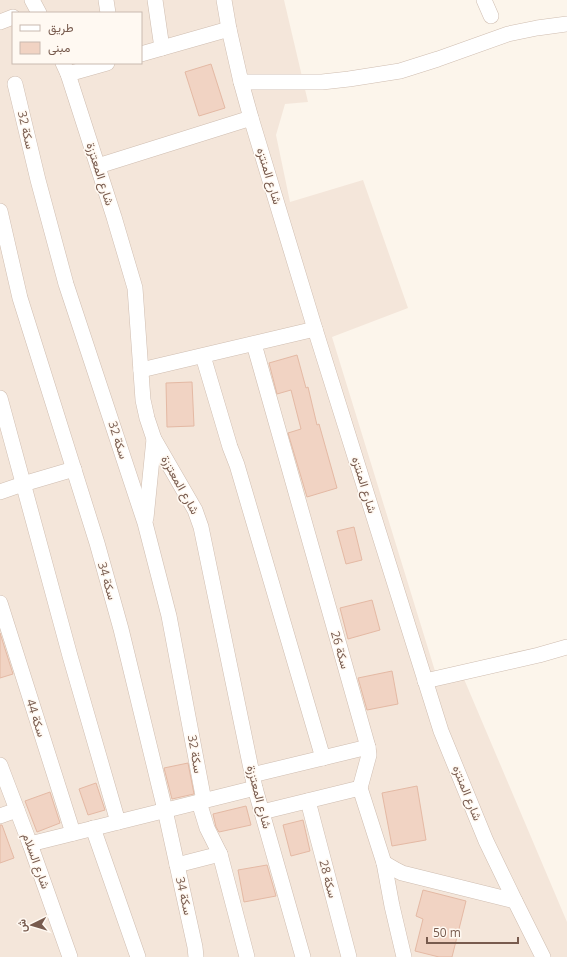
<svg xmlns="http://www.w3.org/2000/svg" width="567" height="957" viewBox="0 0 567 957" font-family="'Open Sans',Vazirmatn,sans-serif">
  <rect width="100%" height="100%" fill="#fcf5eb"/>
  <!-- residential -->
  <path fill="#f4e6da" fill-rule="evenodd" d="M0 0H284L308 102 285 104 276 135 290 202 363 180 408 308 332 337 435 671 464 679 567 922V957H0ZM13 13H141V63H13Z"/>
  <!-- building -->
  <g fill="#f1d3c3" stroke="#e4b9a4">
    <path d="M211 64 225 108 199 116 185 72Z"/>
    <path d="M297 355 306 388 308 387 317 425 319 424 337 488 307 497 288 433 301 429 291 390 277 394 269 363Z"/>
    <path d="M192 382 194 426 167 427 166 383Z"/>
    <path d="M354 527 362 560 346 564 337 531Z"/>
    <path d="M372 600 380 630 348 639 340 608Z"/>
    <path d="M0 633 13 674 0 678Z"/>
    <path d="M392 671 398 704 367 710 358 678Z"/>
    <path d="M188 763 194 794 172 799 164 768Z"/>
    <path d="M96 783 105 810 88 815 79 789Z"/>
    <path d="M417 786 426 840 392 846 382 793Z"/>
    <path d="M50 792 60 823 37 832 25 801Z"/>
    <path d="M246 806 251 825 219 832 216 827 213 814Z"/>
    <path d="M303 820 310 851 291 856 283 825Z"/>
    <path d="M0 825H2L14 858 0 863Z"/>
    <path d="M267 865 276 896 244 902 238 870Z"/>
    <path d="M423 890 466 901 452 957H439L415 951 423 919 416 916Z"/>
  </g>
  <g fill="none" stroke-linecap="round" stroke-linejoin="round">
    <!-- minor casing -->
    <g stroke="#cfbdb0" stroke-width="16">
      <g id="minor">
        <path d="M32 0 39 13"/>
        <path d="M106 0 108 13"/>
        <path d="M155 0 162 48"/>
        <path d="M224 0 229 29 241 82 251 118 315 329 441 731 486 841 515 901 543 957"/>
        <path d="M484 0 491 16"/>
        <path d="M0 22 13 17"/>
        <path d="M141 54 229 29"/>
        <path d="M63 63 68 74 114 217 135 288 143 400 147 418 154 439 195 510 201 527 255 788 303 957"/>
        <path d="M68 74 107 63"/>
        <path d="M241 82H322L349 79 400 71 438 59 508 34 537 28 567 24"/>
        <path d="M15 84 38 180 66 284 145 523 169 616 204 801"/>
        <path d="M98 166 251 118"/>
        <path d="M0 211 20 298 97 543 121 629 165 810 195 947 196 957"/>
        <path d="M254 344 368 747 369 755 360 788 384 863 392 906 404 957"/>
        <path d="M203 356 230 447 237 465 323 758"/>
        <path d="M141 370 315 329"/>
        <path d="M0 398 70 656 118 822"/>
        <path d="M0 492 23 484 74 469"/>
        <path d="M146 518 154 439"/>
        <path d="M0 603 73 833"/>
        <path d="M425 681 539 655 567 647"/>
        <path d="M0 765 30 844 70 957"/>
        <path d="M252 775 368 747"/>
        <path d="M308 801 349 957"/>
        <path d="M262 812 360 788"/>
        <path d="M0 816 17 810"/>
        <path d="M93 828 138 957"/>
        <path d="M30 844 255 788"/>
        <path d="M220 854 247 957"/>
        <path d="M384 863 396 870 402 873 515 901"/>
        <path d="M177 865 220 854 207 828 199 802"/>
      </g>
    </g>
    <!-- minor -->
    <use href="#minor" stroke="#fff" stroke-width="15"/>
  </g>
  <g text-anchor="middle" stroke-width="3" stroke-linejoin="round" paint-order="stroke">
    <!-- street labels -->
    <g font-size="12" fill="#785b4e" stroke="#fff9f2">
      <text transform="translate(26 130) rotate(77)" y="4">سكة 32</text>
      <text transform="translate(100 174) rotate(72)" y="4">شارع المعتززة</text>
      <text transform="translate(269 176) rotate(73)" y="4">شارع المنتزه</text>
      <text transform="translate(118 440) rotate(72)" y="4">سكة 32</text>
      <text transform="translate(180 485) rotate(61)" y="4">شارع المعتززة</text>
      <text transform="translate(364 485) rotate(73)" y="4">شارع المنتزه</text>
      <text transform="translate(107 581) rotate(74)" y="4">سكة 34</text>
      <text transform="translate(340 650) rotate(74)" y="4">سكة 26</text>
      <text transform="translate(36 718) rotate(72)" y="4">سكة 44</text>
      <text transform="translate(195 754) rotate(80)" y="4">سكة 32</text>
      <text transform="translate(467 793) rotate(68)" y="4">شارع المنتزه</text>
      <text transform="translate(259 797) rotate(75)" y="4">شارع المعتززة</text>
      <text transform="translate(36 861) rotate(70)" y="4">شارع السلام</text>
      <text transform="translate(328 879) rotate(75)" y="4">سكة 28</text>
      <text transform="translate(184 896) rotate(77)" y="4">سكة 34</text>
    </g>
  </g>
  <!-- legend -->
  <rect x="12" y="12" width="130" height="52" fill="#fff9f2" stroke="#c9bab0"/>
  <rect x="20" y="25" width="20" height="6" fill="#ffffff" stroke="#c9bab0"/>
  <text x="48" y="32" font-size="12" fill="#785b4e">طريق</text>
  <rect x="20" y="42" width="20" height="12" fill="#f1d3c3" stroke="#c9bab0"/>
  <text x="48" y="52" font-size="12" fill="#785b4e">مبنى</text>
  <!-- north arrow -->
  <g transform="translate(32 925) rotate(265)" stroke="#fff9f2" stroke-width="3" paint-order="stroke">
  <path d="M0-3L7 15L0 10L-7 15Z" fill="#785b4e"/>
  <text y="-6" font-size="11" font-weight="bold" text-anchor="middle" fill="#785b4e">ش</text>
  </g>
  <!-- scale -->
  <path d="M427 937v6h91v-6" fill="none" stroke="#785b4e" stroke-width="2"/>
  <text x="433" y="937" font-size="12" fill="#785b4e" stroke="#fff9f2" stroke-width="3" paint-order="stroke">50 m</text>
</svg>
